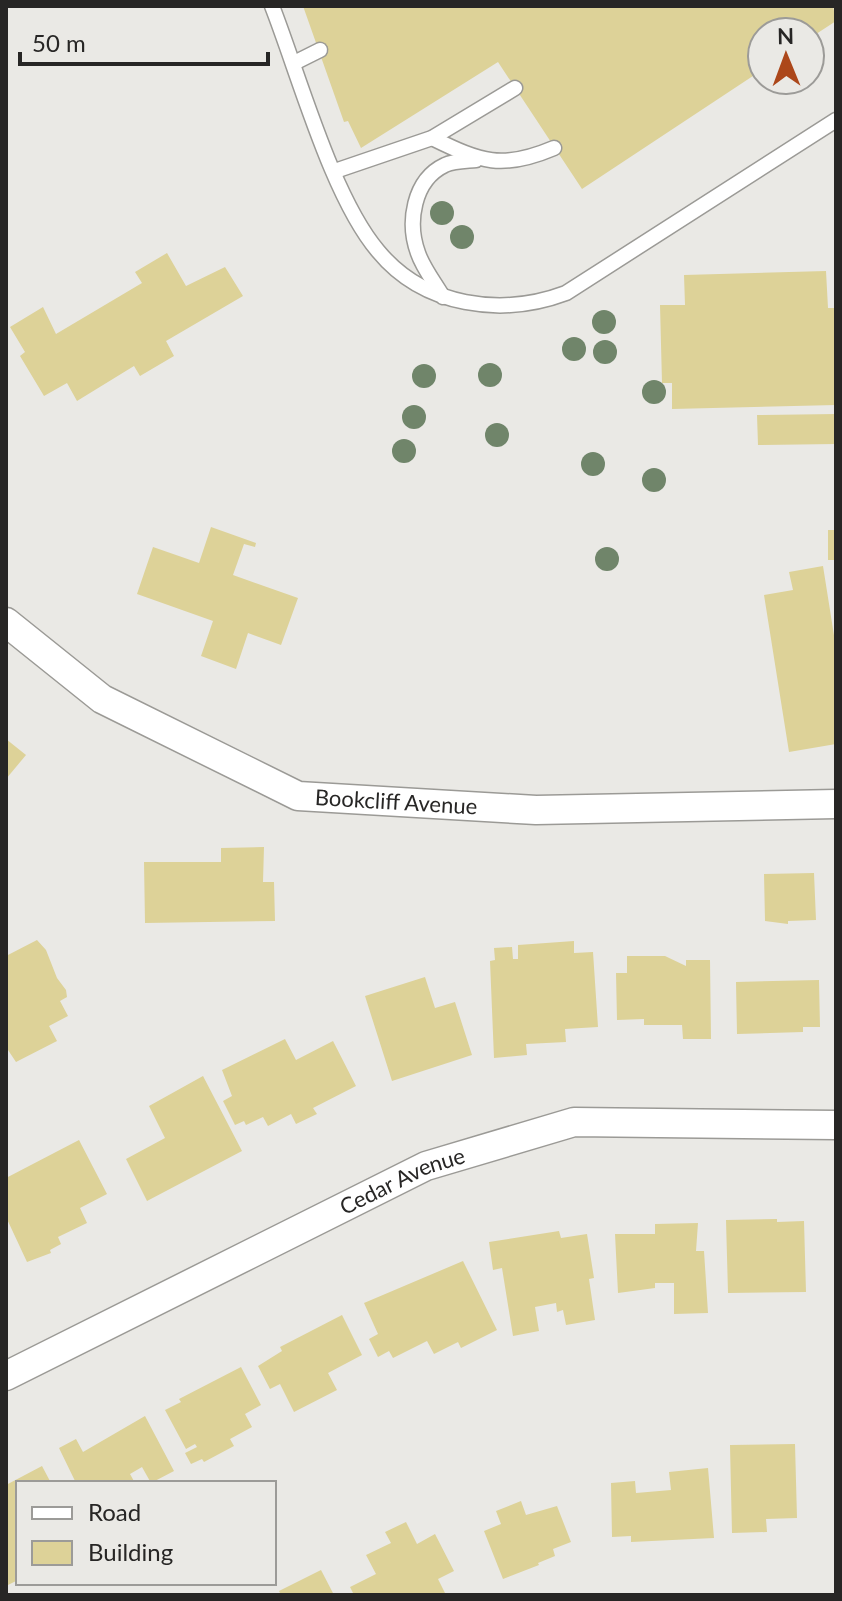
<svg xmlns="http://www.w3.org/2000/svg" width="842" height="1601" viewBox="0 0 842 1601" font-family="Lato,sans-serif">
  <rect width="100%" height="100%" fill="#eae9e5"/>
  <!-- building -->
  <g fill="#ddd298">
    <path d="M303 6H833L836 21 810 38V32H762V70L582 189 498 62 361 148 348 121 344 122Z"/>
    <path d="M167 253 186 286 225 267 243 296 166 341 174 356 140 376 134 366 77 401 67 383 44 396 20 356 25 352 10 327 43 307 56 334 142 283 135 272Z"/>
    <path d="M826 271 828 308H836V405L672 409V383H662L660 305H685L684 275Z"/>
    <path d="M836 414V444L758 445 757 415Z"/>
    <path d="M211 527 256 543 255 547 244 544 233 575 298 598 281 645 248 633 236 669 201 656 213 621 137 594 153 547 199 563Z"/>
    <rect x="828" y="530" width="8" height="30"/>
    <path d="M823 566 836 648V744L789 752 764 595 793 590 789 572Z"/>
    <path d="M6 739 26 755 6 779Z"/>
    <path d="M264 847 263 882H274L275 921 145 923 144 862H221V848Z"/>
    <path d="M814 873 816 920 788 921V924L765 921 764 874Z"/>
    <path d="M37 940 46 950 57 978 66 990 67 997 60 1001 68 1016 49 1026 57 1041 16 1062 6 1047V956Z"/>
    <path d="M574 941V953L593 952 598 1027 565 1029 566 1042 526 1044 527 1055 494 1058 490 961 495 960 494 948 512 947 513 959H518V945Z"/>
    <path d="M627 956H665L686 966V960H710L711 1039H683L682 1025H644V1019L617 1020 616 973H627Z"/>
    <path d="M425 977 435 1008 455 1002 472 1055 392 1081 365 996Z"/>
    <path d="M819 980 820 1027H803V1032L737 1034 736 982Z"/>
    <path d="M285 1039 296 1060 333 1041 356 1086 313 1108 317 1114 296 1124 291 1114 268 1126 263 1117 246 1125 244 1121 235 1125 223 1101 232 1096 222 1070Z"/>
    <path d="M203 1076 242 1151 147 1201 126 1159 165 1138 149 1106Z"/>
    <path d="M79 1140 107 1194 80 1208 87 1223 58 1237 61 1244 50 1250 51 1253 27 1262 6 1217V1178Z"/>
    <path d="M777 1219V1222L804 1221 806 1292 728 1293 726 1220Z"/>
    <path d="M698 1223 696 1251H704L708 1313 674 1314V1283H655V1288L618 1293 615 1234H655V1224Z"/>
    <path d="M559 1231 561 1238 587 1234 594 1278 589 1279 595 1320 566 1325 563 1310 557 1312 556 1303 535 1307 539 1331 513 1336 502 1268 493 1270 489 1242Z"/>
    <path d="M463 1261 497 1330 461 1348 458 1342 434 1354 427 1341 393 1358 389 1351 378 1357 369 1339 378 1334 364 1303Z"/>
    <path d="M342 1315 362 1355 328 1373 337 1390 294 1412 280 1384 270 1389 258 1366 282 1351 280 1347Z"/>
    <path d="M241 1367 261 1405 245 1414 252 1427 230 1439 234 1446 204 1462 202 1459 191 1464 185 1453 197 1447 195 1444 186 1449 165 1410 181 1402 179 1399Z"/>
    <path d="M145 1416 174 1471 151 1483 142 1467 130 1474 135 1483H76L59 1448 76 1439 83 1452Z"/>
    <path d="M795 1444 797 1518 766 1519 767 1532 732 1533 730 1445Z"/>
    <path d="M42 1466 51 1483H18V1580L6 1586V1485Z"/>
    <path d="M708 1468 714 1538 631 1542V1536L612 1537 611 1483 635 1481 636 1493 671 1490 669 1472Z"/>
    <path d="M521 1501 526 1515 557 1506 571 1542 553 1549 555 1556 538 1563 539 1565 503 1579 484 1531 501 1524 496 1511Z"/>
    <path d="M406 1522 417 1544 435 1534 454 1571 438 1579 446 1595H354L350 1587 376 1574 366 1555 391 1543 385 1532Z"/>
    <path d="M321 1570 334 1595H281L279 1591Z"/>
  </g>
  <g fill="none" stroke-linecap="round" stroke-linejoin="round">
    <!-- lane casing -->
    <g stroke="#9b9a96" stroke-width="17">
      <g id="lane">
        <path d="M272 6C299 75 332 197 378 251 424 307 502 317 566 293L836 120"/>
        <path d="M294 63 320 50"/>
        <path d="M432 138C481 162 502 170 554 148"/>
        <path d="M335 171 432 138 515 88"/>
        <path d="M443 297C435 283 423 268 418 253 407 223 413 180 445 165 453 161 466 161 476 160"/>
      </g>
    </g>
    <!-- street casing -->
    <g stroke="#9b9a96" stroke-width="31">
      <g id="street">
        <path id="s1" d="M6 622 102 699 298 796 536 810 836 804"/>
        <path id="s2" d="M6 1376 426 1166 574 1122 836 1125"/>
      </g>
    </g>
    <!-- lane -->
    <use href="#lane" stroke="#fff" stroke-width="14"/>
    <!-- street -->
    <use href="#street" stroke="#fff" stroke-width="28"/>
  </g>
  <!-- trees -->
  <g fill="#70856a">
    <circle cx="442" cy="213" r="12"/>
    <circle cx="462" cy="237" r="12"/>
    <circle cx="604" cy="322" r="12"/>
    <circle cx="574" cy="349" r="12"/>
    <circle cx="605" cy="352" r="12"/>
    <circle cx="490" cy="375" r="12"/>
    <circle cx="424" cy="376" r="12"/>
    <circle cx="654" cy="392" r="12"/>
    <circle cx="414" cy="417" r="12"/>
    <circle cx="497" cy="435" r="12"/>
    <circle cx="404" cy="451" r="12"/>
    <circle cx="593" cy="464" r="12"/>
    <circle cx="654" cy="480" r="12"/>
    <circle cx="607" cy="559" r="12"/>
  </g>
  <g text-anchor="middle" stroke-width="6" stroke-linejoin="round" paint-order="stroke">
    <!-- street labels -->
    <g font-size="22" fill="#272625" stroke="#eae9e5">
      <text dy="8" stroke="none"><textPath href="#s1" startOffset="440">Bookcliff Avenue</textPath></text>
      <text dy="8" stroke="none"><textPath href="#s2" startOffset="442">Cedar Avenue</textPath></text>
    </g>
  </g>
  <!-- border -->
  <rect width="842" height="1601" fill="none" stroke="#272625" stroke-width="16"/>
  <!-- legend -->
  <rect x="16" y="1481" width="260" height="104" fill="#eae9e5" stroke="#9c9b98" stroke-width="2"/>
  <rect x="32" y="1507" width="40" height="12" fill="#ffffff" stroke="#9c9b98" stroke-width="2"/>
  <text x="88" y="1521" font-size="24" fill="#272625">Road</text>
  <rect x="32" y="1541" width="40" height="24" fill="#ddd298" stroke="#9c9b98" stroke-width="2"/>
  <text x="88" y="1561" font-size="24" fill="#272625">Building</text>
  <!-- north arrow -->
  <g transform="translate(786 56) rotate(359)"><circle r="38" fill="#eae9e5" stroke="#9c9b98" stroke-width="2"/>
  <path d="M0-6L14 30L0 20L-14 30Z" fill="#ac471a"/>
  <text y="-12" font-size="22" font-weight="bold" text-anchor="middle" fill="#272625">N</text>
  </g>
  <!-- scale -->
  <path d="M20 52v12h248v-12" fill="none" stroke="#272625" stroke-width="4"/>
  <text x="32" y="52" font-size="24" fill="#272625" stroke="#eae9e5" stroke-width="6" paint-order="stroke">50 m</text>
</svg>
